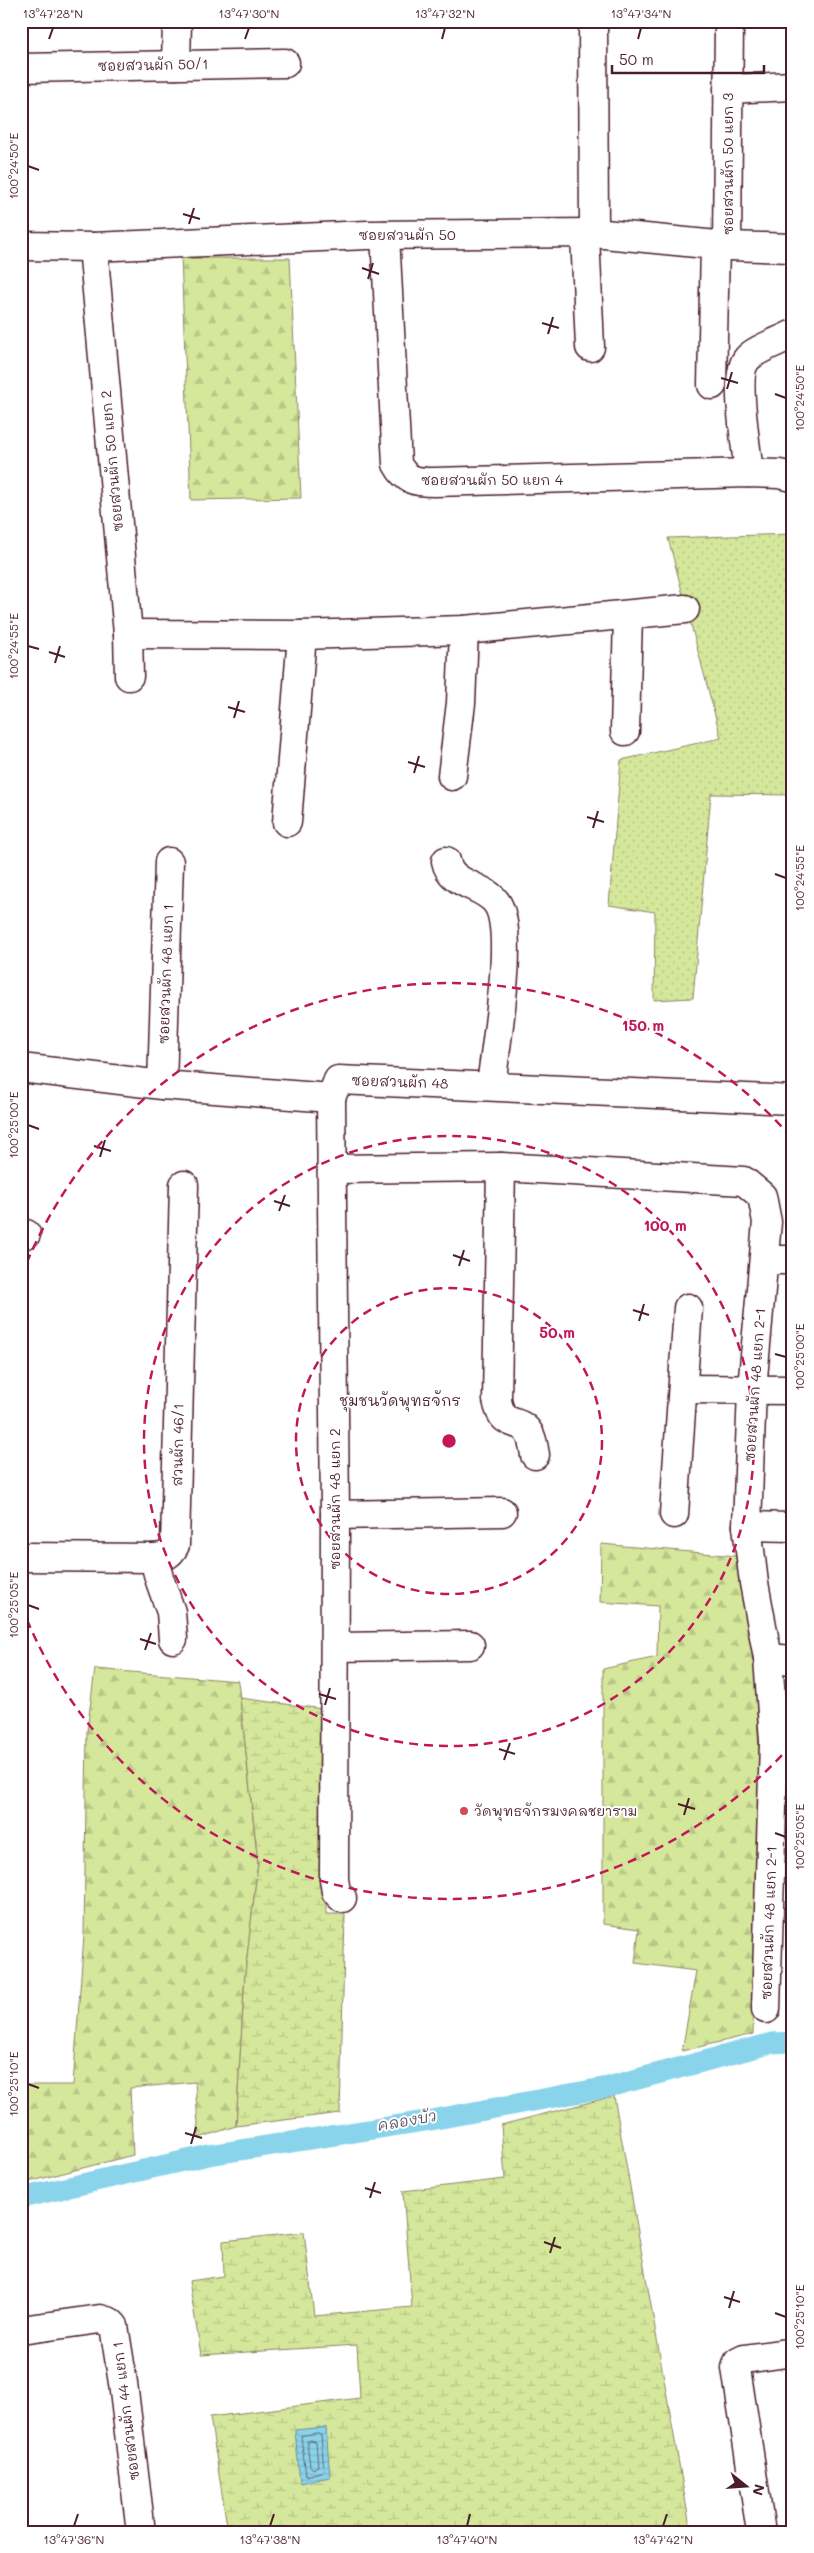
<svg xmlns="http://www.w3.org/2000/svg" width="814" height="2553" viewBox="0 0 814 2553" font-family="Mali,'Playpen Sans Thai',sans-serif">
  <defs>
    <pattern id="grass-dots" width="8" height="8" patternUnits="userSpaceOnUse" patternTransform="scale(1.25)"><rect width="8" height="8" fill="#d4e79b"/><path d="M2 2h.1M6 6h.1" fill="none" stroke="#b8c686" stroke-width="1.8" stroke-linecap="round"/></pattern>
    <pattern id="forest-firs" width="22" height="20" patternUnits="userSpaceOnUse" patternTransform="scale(1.25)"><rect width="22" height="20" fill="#d4e79b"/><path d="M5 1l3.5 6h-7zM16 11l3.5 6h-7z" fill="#b8c686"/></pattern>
    <pattern id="wetland-marsh" width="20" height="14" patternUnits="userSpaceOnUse" patternTransform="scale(1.25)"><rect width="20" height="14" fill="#d4e79b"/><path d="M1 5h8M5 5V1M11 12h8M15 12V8" fill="none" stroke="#b8c686"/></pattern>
    <pattern id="water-rules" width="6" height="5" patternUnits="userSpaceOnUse" patternTransform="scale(1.25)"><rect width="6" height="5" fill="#8ad4eb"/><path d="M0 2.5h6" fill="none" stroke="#79b6ca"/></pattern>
  </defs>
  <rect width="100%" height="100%" fill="#fff"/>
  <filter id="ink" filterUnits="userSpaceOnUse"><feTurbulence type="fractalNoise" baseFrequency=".02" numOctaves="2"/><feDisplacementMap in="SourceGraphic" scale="10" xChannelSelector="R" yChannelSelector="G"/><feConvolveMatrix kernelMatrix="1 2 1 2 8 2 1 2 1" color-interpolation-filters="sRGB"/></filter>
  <g filter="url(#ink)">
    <!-- grass -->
    <path fill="url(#grass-dots)" stroke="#8f8363" d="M793 534V795L711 794 693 998 654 1000 655 912 609 905 621 760 721 738 668 538Z"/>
    <!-- forest -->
    <g fill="url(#forest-firs)" stroke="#8f8363">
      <path d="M181 258H290L301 498 191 500Z"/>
      <path d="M601 1544 736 1556 755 1673 759 1751 753 2034 682 2051 696 1971 635 1963 639 1929 603 1924V1669L657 1657 658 1606 600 1602Z"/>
      <path d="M95 1669 238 1681 258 1863 245 1974 236 2126 199 2138 195 2082 130 2088 133 2155 21 2184V2085H73L84 1935 87 1731Z"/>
    </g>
    <!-- wetland -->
    <g fill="url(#wetland-marsh)" stroke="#8f8363">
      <path d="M240 1698 323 1709 326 1914H345L340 2113 236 2126 245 1974 258 1863Z"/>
      <path d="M614 2096 691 2532H228L210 2417 360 2398 357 2345 201 2355 189 2281 224 2276 223 2241 304 2232 314 2316 412 2307 403 2191 505 2179 501 2125Z"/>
    </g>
    <!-- water -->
    <path fill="url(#water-rules)" stroke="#708c9e" d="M326 2427 330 2477 300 2483 295 2430Z"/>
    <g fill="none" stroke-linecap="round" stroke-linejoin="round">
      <!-- shore -->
      <g stroke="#646778" stroke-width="1">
        <path d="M319 2433 321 2435 324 2471 306 2476 301 2436Z"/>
        <path d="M310 2440 316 2442 318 2466 313 2469 310 2466 307 2442Z"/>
      </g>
      <!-- canal -->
      <path stroke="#8ad4eb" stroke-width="21" d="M21 2198 209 2155 431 2120 608 2087 772 2043 793 2042"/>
      <!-- minor casing -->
      <g stroke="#4a1f2b" stroke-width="31">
        <g id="minor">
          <path d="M593 21 594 233"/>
          <path d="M176 65 177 21"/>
          <path d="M21 68 285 63"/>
          <path d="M728 89 793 86"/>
          <path d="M585 234 590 347"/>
          <path d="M385 235 397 464C406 481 416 482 434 482L749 473 779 474 793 477"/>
          <path d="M21 246 93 247 367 235 594 233 727 246 793 248"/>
          <path d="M727 246 729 21"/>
          <path d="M93 247 128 634 129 676"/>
          <path d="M712 385 715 245"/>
          <path d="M749 473C747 451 733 374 747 359 754 350 780 341 791 335"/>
          <path d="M128 634 302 635 464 630 685 609"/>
          <path d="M625 731 628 615"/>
          <path d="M452 776 461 703 464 630"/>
          <path d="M287 822 302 635"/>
          <path d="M446 861C451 886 482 884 496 902 517 929 495 1048 491 1086"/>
          <path d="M21 1068 162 1085 331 1098 338 1080 793 1100"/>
          <path d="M162 1085 169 862"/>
          <path d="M331 1098 335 1515 334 1879 336 1892 342 1898"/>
          <path d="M501 1167 497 1400C503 1432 520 1415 530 1435 533 1441 534 1449 535 1455"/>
          <path d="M332 1169 501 1167 744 1181 762 1196 767 1222 752 1389 747 1526 754 1583 768 1658 774 1741 766 2009"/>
          <path d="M21 1234H26"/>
          <path d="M764 1260H793"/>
          <path d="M683 1389 793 1390"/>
          <path d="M674 1514 688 1308"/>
          <path d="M335 1515 502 1512"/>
          <path d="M747 1526 793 1527"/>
          <path d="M21 1557 154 1558C165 1557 170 1555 175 1545L184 1185"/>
          <path d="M154 1558 159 1578 171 1612 173 1639"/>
          <path d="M336 1647 470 1645"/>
          <path d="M768 1658 793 1660"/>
          <path d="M21 2330 100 2319 110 2322 114 2326 123 2383 141 2532"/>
          <path d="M761 2532 736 2368 738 2362 744 2359 793 2352"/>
        </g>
      </g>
      <!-- minor -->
      <use href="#minor" stroke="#fff" stroke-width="28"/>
    </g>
  </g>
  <!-- ticks -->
  <path fill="none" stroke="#4a1f2b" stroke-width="2" d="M49 39 53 28M245 39 249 28M442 39 445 28M638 39 641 28M28 166 39 170M183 214 200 219M189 224 194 208M362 268 379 274M368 279 373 263M542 323 559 328M548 334 553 317M721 378 738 383M727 389 732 372M775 394 786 398M28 646 39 649M49 652 65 657M55 663 60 646M228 707 245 712M234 718 239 701M408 762 425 767M414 773 419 756M587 817 604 822M593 828 598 811M775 874 786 878M28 1125 39 1129M94 1146 111 1151M100 1157 105 1140M274 1201 290 1206M279 1211 285 1195M453 1255 470 1261M459 1266 464 1250M633 1310 649 1315M639 1321 644 1304M775 1354 786 1357M28 1605 39 1609M140 1639 156 1644M145 1650 151 1633M319 1694 336 1699M325 1705 330 1688M499 1749 515 1754M504 1760 510 1743M678 1804 695 1809M684 1815 689 1798M775 1833 786 1837M28 2084 39 2088M185 2133 202 2138M191 2144 196 2127M365 2188 381 2193M370 2198 375 2182M544 2242 561 2248M550 2253 555 2237M724 2297 740 2302M729 2308 734 2291M775 2313 786 2317M74 2526 78 2514M270 2526 274 2514M467 2526 470 2514M663 2526 667 2514"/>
  <!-- distance rings -->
  <g fill="none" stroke="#c2185b" stroke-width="2.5" stroke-dasharray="9 6">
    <circle cx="449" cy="1441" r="153"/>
    <circle cx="449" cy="1441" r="305"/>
    <path d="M792 1744A458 458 0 0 1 21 1605M21 1277A458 458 0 0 1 792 1138"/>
  </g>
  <!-- markers -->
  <circle fill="#d1495b" stroke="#fff" stroke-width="2" cx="464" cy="1811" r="5"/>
  <g text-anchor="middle" stroke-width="4" stroke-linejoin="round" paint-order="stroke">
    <!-- street labels -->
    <g font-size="14" fill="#4a1f2b" stroke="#fff">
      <text transform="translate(153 65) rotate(-1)" y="5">ซอยสวนผัก 50/1</text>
      <text transform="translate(728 164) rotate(-90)" y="5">ซอยสวนผัก 50 แยก 3</text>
      <text x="407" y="240">ซอยสวนผัก 50</text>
      <text transform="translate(112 461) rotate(-95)" y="5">ซอยสวนผัก 50 แยก 2</text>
      <text x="492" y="485">ซอยสวนผัก 50 แยก 4</text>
      <text transform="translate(166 974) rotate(-88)" y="5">ซอยสวนผัก 48 แยก 1</text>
      <text transform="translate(400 1082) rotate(2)" y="5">ซอยสวนผัก 48</text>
      <text transform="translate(755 1385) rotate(-86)" y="5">ซอยสวนผัก 48 แยก 2-1</text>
      <text transform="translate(178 1445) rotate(-89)" y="5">สวนผัก 46/1</text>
      <text transform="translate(335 1499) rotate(-90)" y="5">ซอยสวนผัก 48 แยก 2</text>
      <text transform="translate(769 1923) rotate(-88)" y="5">ซอยสวนผัก 48 แยก 2-1</text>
      <text transform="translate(126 2411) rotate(-97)" y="5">ซอยสวนผัก 44 แยก 1</text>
    </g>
    <!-- poi labels -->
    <g font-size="14" fill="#4a1f2b" stroke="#fff" text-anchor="start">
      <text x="474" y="1816">วัดพุทธจักรมงคลชยาราม</text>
    </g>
    <!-- neighbourhood labels -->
    <g font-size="15" fill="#4a1f2b" stroke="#fff">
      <text x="400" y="1406">ชุมชนวัดพุทธจักร</text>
    </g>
    <!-- water labels -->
    <g font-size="15" font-style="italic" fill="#5d5565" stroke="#fff">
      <text transform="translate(407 2121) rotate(-10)" y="5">คลองบัว</text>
    </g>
  </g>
  <circle cx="449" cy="1441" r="8" fill="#c2185b" stroke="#fff" stroke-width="2.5"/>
  <g font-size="15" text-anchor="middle" font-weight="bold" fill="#c2185b" stroke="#fff" stroke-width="4" stroke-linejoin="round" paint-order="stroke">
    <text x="643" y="1031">150 m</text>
    <text x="665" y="1231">100 m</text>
    <text x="557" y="1338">50 m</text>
  </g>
  <!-- margin -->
  <rect width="814" height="2553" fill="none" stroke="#fff" stroke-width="55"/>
  <!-- north arrow -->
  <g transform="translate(746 2486) rotate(107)" stroke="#ffffff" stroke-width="4" paint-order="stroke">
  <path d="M0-4L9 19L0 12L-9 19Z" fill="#4a1f2b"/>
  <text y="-8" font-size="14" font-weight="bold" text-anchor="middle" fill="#4a1f2b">N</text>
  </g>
  <!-- scale -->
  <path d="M612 65v8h152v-8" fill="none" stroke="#4a1f2b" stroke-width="2.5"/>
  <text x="619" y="65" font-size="15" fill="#4a1f2b" stroke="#ffffff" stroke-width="4" paint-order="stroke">50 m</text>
  <rect x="28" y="28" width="758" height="2498" fill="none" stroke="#4a1f2b" stroke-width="2"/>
  <g font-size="12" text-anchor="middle" fill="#4a1f2b">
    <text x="53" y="18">13°47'28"N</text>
    <text x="249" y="18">13°47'30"N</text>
    <text x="445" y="18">13°47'32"N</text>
    <text x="641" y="18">13°47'34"N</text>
    <text transform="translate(14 166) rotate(-90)" y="4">100°24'50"E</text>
    <text transform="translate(800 398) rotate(-90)" y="4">100°24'50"E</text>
    <text transform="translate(14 646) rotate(-90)" y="4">100°24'55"E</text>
    <text transform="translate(800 878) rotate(-90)" y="4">100°24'55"E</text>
    <text transform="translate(14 1125) rotate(-90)" y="4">100°25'00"E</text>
    <text transform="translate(800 1357) rotate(-90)" y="4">100°25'00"E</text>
    <text transform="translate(14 1605) rotate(-90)" y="4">100°25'05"E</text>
    <text transform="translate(800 1837) rotate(-90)" y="4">100°25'05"E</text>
    <text transform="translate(14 2084) rotate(-90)" y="4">100°25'10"E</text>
    <text transform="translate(800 2317) rotate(-90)" y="4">100°25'10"E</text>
    <text x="74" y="2544">13°47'36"N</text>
    <text x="270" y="2544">13°47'38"N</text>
    <text x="467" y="2544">13°47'40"N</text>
    <text x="663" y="2544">13°47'42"N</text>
  </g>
</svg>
